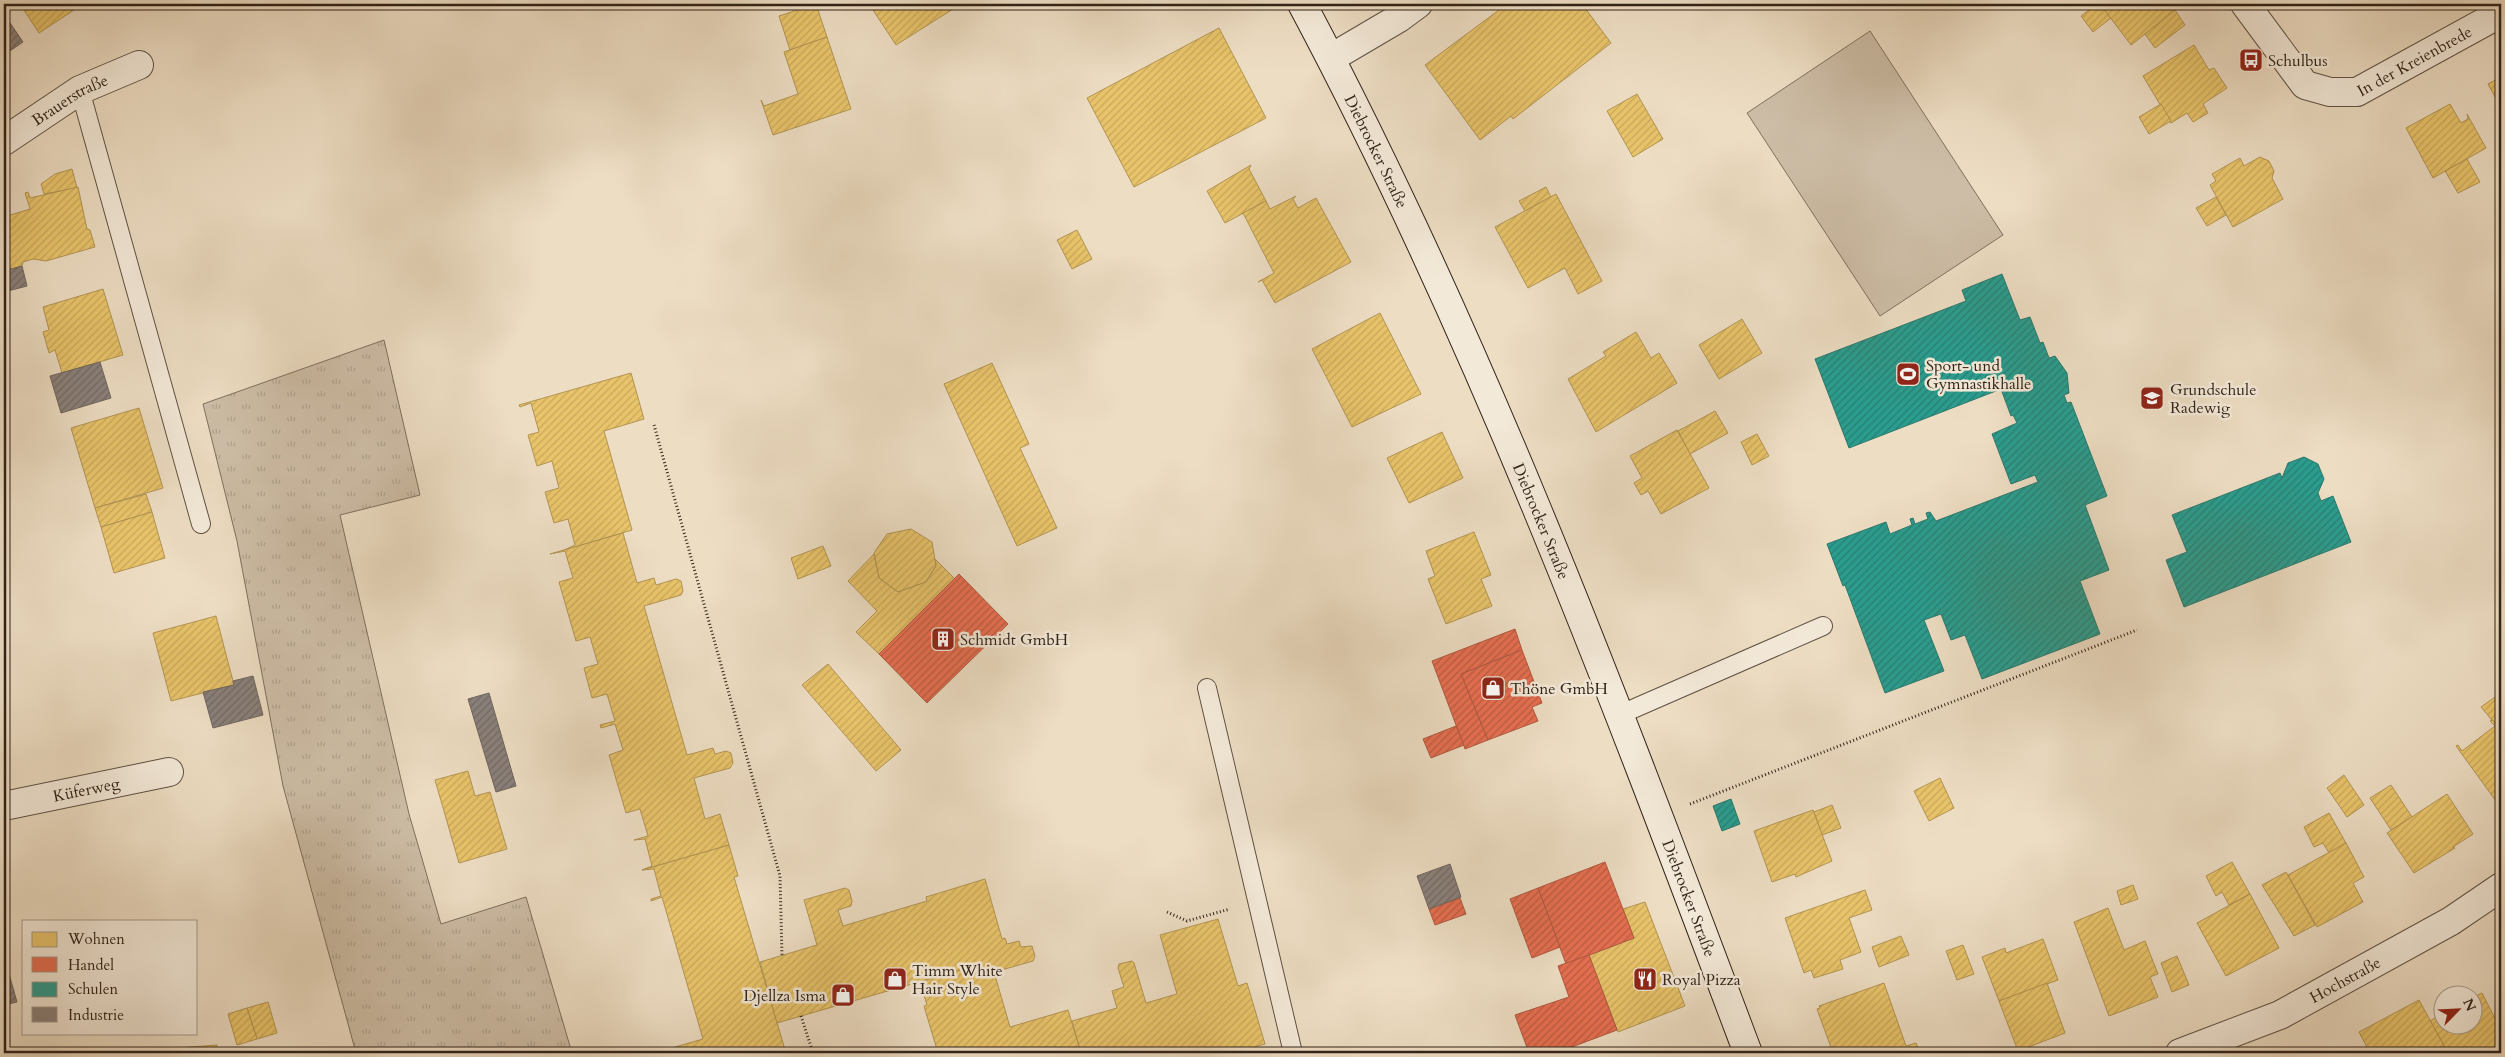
<svg xmlns="http://www.w3.org/2000/svg" width="2505" height="1057" viewBox="0 0 2505 1057" font-family="Cardo,serif">
  <defs>
    <pattern id="grass-tufts" width="24" height="20" patternUnits="userSpaceOnUse" patternTransform="scale(1.25)"><rect width="24" height="20" fill="#cdbda6"/><path d="M3 7l-1-3M5 7V3M7 7l1-3M15 17l-1-3M17 17v-4M19 17l1-3" fill="none" stroke="#b0a28e"/></pattern>
    <pattern id="homes-hatch" width="6" height="6" patternUnits="userSpaceOnUse" patternTransform="scale(1.25)"><rect width="6" height="6" fill="#e9c46a"/><path d="M-1 1l2-2M0 6l6-6M5 7l2-2" fill="none" stroke="#c8a85b"/></pattern>
    <pattern id="shops-hatch" width="6" height="6" patternUnits="userSpaceOnUse" patternTransform="scale(1.25)"><rect width="6" height="6" fill="#e76f51"/><path d="M-1 1l2-2M0 6l6-6M5 7l2-2" fill="none" stroke="#bc5b42"/></pattern>
    <pattern id="schools-hatch" width="6" height="6" patternUnits="userSpaceOnUse" patternTransform="scale(1.25)"><rect width="6" height="6" fill="#2a9d8f"/><path d="M-1 1l2-2M0 6l6-6M5 7l2-2" fill="none" stroke="#248074"/></pattern>
    <pattern id="industry-hatch" width="6" height="6" patternUnits="userSpaceOnUse" patternTransform="scale(1.25)"><rect width="6" height="6" fill="#8a817c"/><path d="M-1 1l2-2M0 6l6-6M5 7l2-2" fill="none" stroke="#716965"/></pattern>
  </defs>
  <rect width="100%" height="100%" fill="#edddc3"/>
  <filter id="stains"><feTurbulence type="fractalNoise" baseFrequency=".004" numOctaves="4"/><feColorMatrix values="0 0 0 0 .2 0 0 0 0 .09 0 0 0 0 .02 0 0 0 .5 -.17"/></filter>
  <radialGradient id="worn" r=".72"><stop offset=".6" stop-color="#630" stop-opacity="0"/><stop offset="1" stop-color="#630" stop-opacity=".3"/></radialGradient>
  <!-- grass -->
  <path fill="url(#grass-tufts)" stroke="#7e7060" d="M384 340 420 495 340 515 409 814 441 924 526 897 572 1053H356L283 786 237 541 203 404Z"/>
  <!-- pitch -->
  <path fill="#cdbda6" stroke="#7e7060" d="M1870 31 2003 235 1880 316 1747 113Z"/>
  <!-- homes -->
  <g fill="url(#homes-hatch)" stroke="#b29452">
    <path d="M20 4H83L39 33Z"/>
    <path d="M816 4 827 37 790 50 779 16Z"/>
    <path d="M869 4H950L953 9 896 45Z"/>
    <path d="M1507 4H1582L1611 43 1513 119 1511 116 1480 140 1425 65Z"/>
    <path d="M2097 4H2100L2111 18 2093 32 2081 16Z"/>
    <path d="M2100 4H2167L2174 12 2131 45Z"/>
    <path d="M2175 10 2185 25 2155 48 2145 34Z"/>
    <path d="M1219 28 1266 118 1134 187 1087 98Z"/>
    <path d="M827 37 851 109 773 135 761 100 764 106 798 94 784 52Z"/>
    <path d="M2194 45 2209 70 2214 68 2227 88 2203 104 2208 113 2193 122 2187 113 2171 123 2143 76Z"/>
    <path d="M2501 77V108L2488 84Z"/>
    <path d="M1637 94 1663 139 1633 157 1607 111Z"/>
    <path d="M2161 104 2171 121 2149 134 2139 117Z"/>
    <path d="M2450 104 2461 123 2468 119 2467 114 2486 148 2433 178 2406 128Z"/>
    <path d="M2260 157 2269 161 2274 171 2272 178 2283 199 2233 227 2210 185 2216 181 2212 174 2240 158 2244 166Z"/>
    <path d="M2467 159 2480 182 2458 193 2445 171Z"/>
    <path d="M1251 165 1249 169 1266 201 1225 223 1207 191Z"/>
    <path d="M72 169 77 188 44 194 41 184 55 174Z"/>
    <path d="M78 187 87 229 90 230 95 247 46 261 33 259 23 262 22 266 4 271V217L30 209 25 193 28 192 30 198Z"/>
    <path d="M1546 187 1551 197 1525 211 1519 201Z"/>
    <path d="M1556 194 1602 281 1578 294 1565 268 1528 288 1495 227Z"/>
    <path d="M1296 196 1293 199 1298 208 1316 198 1351 262 1275 303 1262 280 1258 282 1274 273 1243 213 1266 201 1270 209Z"/>
    <path d="M2216 197 2226 215 2207 226 2196 208Z"/>
    <path d="M1077 230 1092 259 1072 269 1057 240Z"/>
    <path d="M103 289 123 355 62 373 55 350 49 353 43 332 49 330 43 307Z"/>
    <path d="M1380 313 1421 394 1352 427 1312 349Z"/>
    <path d="M1742 319 1762 353 1719 379 1699 345Z"/>
    <path d="M1636 332 1651 358 1659 353 1677 383 1596 432 1568 379 1606 356 1603 352Z"/>
    <path d="M992 363 1029 444 1020 448 1057 528 1017 546 944 384Z"/>
    <path d="M631 373 644 419 604 431 632 530 562 551 575 545 568 519 554 523 545 492 559 488 552 461 537 466 528 435 539 432 531 403 520 407 519 405Z"/>
    <path d="M139 408 163 488 95 508 71 428Z"/>
    <path d="M1715 411 1728 433 1690 454 1678 431Z"/>
    <path d="M1677 430 1709 488 1661 514 1648 491 1641 495 1634 483 1642 478 1630 456Z"/>
    <path d="M1442 432 1463 478 1409 503 1387 458Z"/>
    <path d="M1757 434 1769 456 1752 465 1741 442Z"/>
    <path d="M146 494 152 512 101 527 95 508Z"/>
    <path d="M152 512 165 558 114 573 101 527Z"/>
    <path d="M911 529 932 542 936 566 926 582 898 592 879 578 874 553 887 534Z"/>
    <path d="M1474 532 1491 575 1481 579 1492 606 1446 624 1428 579 1435 576 1426 551Z"/>
    <path d="M623 533 637 583 654 578 656 585 676 579 681 581 683 591 681 595 644 606 687 755 713 748 715 754 726 751 731 753 733 763 730 768 694 778 705 819 720 814 729 845 642 870 652 866 645 839 634 840 648 836 640 809 626 813 609 755 623 750 615 724 601 728 600 725 615 721 607 694 592 698 584 668 598 664 590 637 576 641 559 582 573 578 565 551 550 554Z"/>
    <path d="M823 546 831 566 798 579 791 558Z"/>
    <path d="M874 554 879 578 898 592 926 582 936 566 935 559 955 579 879 654 856 632 877 611 848 581Z"/>
    <path d="M216 616 234 685 171 701 153 633Z"/>
    <path d="M828 664 901 750 876 771 802 685Z"/>
    <path d="M2498 695 2501 700V731L2481 707Z"/>
    <path d="M2493 720 2501 731V808L2456 746 2458 745 2462 751 2495 726 2490 721Z"/>
    <path d="M468 771 475 796 490 792 507 849 459 863 435 780Z"/>
    <path d="M2344 775 2364 805 2347 817 2327 788Z"/>
    <path d="M1940 778 1954 808 1929 821 1914 791Z"/>
    <path d="M2391 785 2412 817 2391 830 2370 798Z"/>
    <path d="M2447 794 2473 834 2453 847 2455 848 2414 873 2387 833Z"/>
    <path d="M1832 805 1841 828 1822 835 1814 812Z"/>
    <path d="M1813 810 1832 861 1796 877 1795 874 1772 882 1754 831Z"/>
    <path d="M2329 813 2346 843 2329 853 2323 843 2314 847 2304 827Z"/>
    <path d="M2346 843 2364 877 2353 883 2363 902 2317 927 2288 875Z"/>
    <path d="M729 845 738 876 734 877 786 1053H676L675 1047 703 1039 662 897 651 901V899L661 896 654 869 642 870Z"/>
    <path d="M2232 862 2250 894 2229 905 2222 892 2216 896 2206 876Z"/>
    <path d="M2286 872 2315 925 2294 936 2262 885Z"/>
    <path d="M985 879 1002 939 1005 938 1007 944 1019 941 1021 947 1032 946 1035 956 1033 961 984 975 981 964 777 1023 760 962 817 945 804 900 845 888 849 890 852 901 851 906 838 910 843 926 927 901 926 897Z"/>
    <path d="M2133 885 2138 899 2121 905 2117 891Z"/>
    <path d="M1865 890 1872 910 1849 918 1861 952 1840 960 1843 969 1814 978 1811 970 1804 973 1785 918Z"/>
    <path d="M2250 894 2279 948 2226 976 2197 923Z"/>
    <path d="M1645 902 1685 1006 1618 1032 1589 955 1634 938 1623 909Z"/>
    <path d="M2108 908 2124 950 2145 941 2158 974 2150 977 2158 997 2109 1016 2074 922Z"/>
    <path d="M1218 919 1238 986 1247 983 1265 1044 1233 1053H1081L1072 1021 1117 1008 1112 991 1124 987 1118 968 1119 964 1132 961 1134 963 1146 1003 1177 994 1160 935Z"/>
    <path d="M1901 936 1909 955 1879 967 1872 947Z"/>
    <path d="M2043 939 2058 980 1999 1001 1982 957 2005 948 2006 953Z"/>
    <path d="M1963 945 1974 974 1957 980 1946 951Z"/>
    <path d="M2177 956 2189 985 2172 992 2161 963Z"/>
    <path d="M981 964 984 975 994 972 1010 1027 1068 1010 1081 1053H938L924 1006 927 1005 920 982Z"/>
    <path d="M1884 983 1906 1046 1916 1043 1920 1053H1833L1817 1009 1820 1008 1819 1006Z"/>
    <path d="M2047 983 2065 1033 2018 1051 1999 1001Z"/>
    <path d="M2482 993 2501 1030V1050L2495 1053H2448L2430 1021 2442 1014V1024H2472V998Z"/>
    <path d="M2419 1000 2448 1053H2370L2359 1032Z"/>
    <path d="M268 1002 277 1033 257 1039 247 1008Z"/>
    <path d="M247 1008 257 1039 237 1045 228 1014Z"/>
    <path d="M217 1045 218 1053H191L190 1047Z"/>
    <path d="M190 1047 191 1053H179V1048Z"/>
  </g>
  <!-- shops -->
  <g fill="url(#shops-hatch)" stroke="#b05840">
    <path d="M959 574 1008 624 927 703 879 654Z"/>
    <path d="M1515 629 1522 650 1461 674 1488 740 1465 749 1432 661Z"/>
    <path d="M1522 650 1542 703 1532 707 1538 721 1488 740 1461 674Z"/>
    <path d="M1456 726 1464 745 1431 758 1423 739Z"/>
    <path d="M1605 862 1634 938 1566 964 1538 888Z"/>
    <path d="M1538 888 1560 947 1532 958 1510 899Z"/>
    <path d="M1460 898 1466 914 1435 925 1429 909Z"/>
    <path d="M1589 955 1617 1030 1556 1053H1529L1515 1015 1569 997 1558 966Z"/>
  </g>
  <!-- schools -->
  <g fill="url(#schools-hatch)" stroke="#2c786c">
    <path d="M2002 274 2020 320 2030 317 2040 343 2043 342 2049 358 2055 356 2067 373 2069 393 2064 395 2067 403 2071 402 2107 496 2085 505 2109 570 2080 581 2100 634 1982 679 1965 635 1951 640 1941 614 1924 620 1944 671 1885 693 1845 585 1843 586 1827 544 1886 522 1890 534 1912 525 1910 519 1913 518 1915 524 1928 519 1926 513 1930 512 1936 521 2038 482 2035 475 2011 484 1992 434 2017 423 2013 415 2011 416 2001 389 1849 448 1815 359 1966 301 1962 290Z"/>
    <path d="M2304 457 2318 464 2324 479 2318 493 2321 501 2333 496 2351 542 2184 607 2166 560 2187 552 2172 515 2280 473 2282 478 2288 463Z"/>
    <path d="M1731 799 1740 824 1722 831 1713 806Z"/>
  </g>
  <!-- industry -->
  <g fill="url(#industry-hatch)" stroke="#6f655e">
    <path d="M4 14 23 42 4 55Z"/>
    <path d="M22 266 27 286 4 292V271Z"/>
    <path d="M100 362 111 398 61 413 50 376Z"/>
    <path d="M253 676 263 715 213 728 203 692 234 685 233 681Z"/>
    <path d="M489 693 516 786 496 792 468 699Z"/>
    <path d="M1450 864 1461 897 1429 909 1417 876Z"/>
    <path d="M7 967 17 1002 4 1005V968Z"/>
  </g>
  <g fill="none" stroke-linecap="round" stroke-linejoin="round">
    <!-- lane casing -->
    <g stroke="#5f5244" stroke-width="20">
      <g id="lane">
        <path d="M80 90 201 524"/>
        <path d="M1207 688 1293 1053"/>
        <path d="M1619 715 1823 626"/>
      </g>
    </g>
    <!-- street casing -->
    <g stroke="#5f5244" stroke-width="30">
      <g id="street">
        <path id="s1" d="M2245 4 2305 85 2330 92H2357L2501 13"/>
        <path d="M1331 58 1399 18 1418 4"/>
        <path id="s2" d="M4 141 80 90 139 65"/>
        <path id="s3" d="M4 806 169 772"/>
        <path id="s4" d="M2180 1053 2280 1015 2451 921 2501 887"/>
      </g>
    </g>
    <!-- secondary casing -->
    <g stroke="#302319" stroke-width="30">
      <g id="secondary">
        <path id="s5" d="M1302 4C1481 340 1614 697 1748 1053"/>
      </g>
    </g>
    <!-- path -->
    <g stroke="#302319" stroke-width="3" stroke-dasharray="1 2.5" stroke-linecap="butt">
      <path d="M654 425 780 876 782 956"/>
      <path d="M1690 804 2137 630"/>
      <path d="M1167 912 1187 921 1230 909"/>
      <path d="M801 1016 813 1053"/>
    </g>
    <!-- lane -->
    <use href="#lane" stroke="#f3e9d8" stroke-width="18"/>
    <!-- street -->
    <use href="#street" stroke="#f3e9d8" stroke-width="28"/>
    <!-- secondary -->
    <use href="#secondary" stroke="#f3e9d8" stroke-width="28"/>
  </g>
  <!-- icons -->
  <defs>
    <g id="bus-square" transform="scale(1.25)"><rect x="-9" y="-9" width="18" height="18" rx="4" fill="#8f2418" stroke="#f3e9d8"/><path d="M-5-6H5V4H4V6H2V4H-2V6H-4V4H-5ZM-3.5-4V0h7V-4ZM-3.5 1.2v1.5H-2V1.2ZM2 1.2v1.5H3.5V1.2Z" fill="#fff"/></g>
    <g id="stadium-square" transform="scale(1.25)"><rect x="-9" y="-9" width="18" height="18" rx="4" fill="#8f2418" stroke="#f3e9d8"/><path d="M0-5a6.5 5 0 1 0 0 10a6.5 5 0 1 0 0-10ZM-3.5-1.8h7v3.6h-7Z" fill="#fff"/></g>
    <g id="school-square" transform="scale(1.25)"><rect x="-9" y="-9" width="18" height="18" rx="4" fill="#8f2418" stroke="#f3e9d8"/><path d="M0-5L7-2L0 1L-7-2ZM-4 1L0 2.5L4 1V4Q0 6-4 4Z" fill="#fff"/></g>
    <g id="building-square" transform="scale(1.25)"><rect x="-9" y="-9" width="18" height="18" rx="4" fill="#8f2418" stroke="#f3e9d8"/><path d="M-4-6H4V6H1V3H-1V6H-4ZM-2.5-4.3h1.7v1.8h-1.7ZM.8-4.3h1.7v1.8H.8ZM-2.5-1h1.7V.8h-1.7ZM.8-1h1.7V.8H.8Z" fill="#fff"/></g>
    <g id="shop-square" transform="scale(1.25)"><rect x="-9" y="-9" width="18" height="18" rx="4" fill="#8f2418" stroke="#f3e9d8"/><path d="M-5-2.5h2.3a2.7 3.5 0 0 1 5.4 0H5L5.5 6h-11ZM-1.5-2.5h3a1.5 2.3 0 0 0-3 0Z" fill="#fff"/></g>
    <g id="restaurant-square" transform="scale(1.25)"><rect x="-9" y="-9" width="18" height="18" rx="4" fill="#8f2418" stroke="#f3e9d8"/><path d="M-5-6h1v4h1v-4h1v4h1v-4h1v5L-1.5 .5V6h-2V.5L-5-1ZM5-6V6H3V1.5H1.5Q1.5-4 5-6Z" fill="#fff"/></g>
  </defs>
  <g fill-rule="evenodd">
    <use href="#bus-square" x="2251" y="60"/>
    <use href="#stadium-square" x="1908" y="374"/>
    <use href="#school-square" x="2152" y="398"/>
    <use href="#building-square" x="943" y="639"/>
    <use href="#shop-square" x="1493" y="688"/>
    <use href="#shop-square" x="895" y="979"/>
    <use href="#restaurant-square" x="1645" y="979"/>
    <use href="#shop-square" x="843" y="995"/>
  </g>
  <g text-anchor="middle" stroke-width="5" stroke-linejoin="round" paint-order="stroke">
    <!-- street labels -->
    <g font-size="16" fill="#302319" stroke="#f3e9d8">
      <text dy="6" stroke="none"><textPath href="#s1" startOffset="219">In der Kreienbrede</textPath></text>
      <text dy="6" stroke="none"><textPath href="#s2" startOffset="78">Brauerstraße</textPath></text>
      <text dy="6" stroke="none"><textPath href="#s5" startOffset="165">Diebrocker Straße</textPath></text>
      <text dy="6" stroke="none"><textPath href="#s5" startOffset="570">Diebrocker Straße</textPath></text>
      <text dy="6" stroke="none"><textPath href="#s3" startOffset="84">Küferweg</textPath></text>
      <text dy="6" stroke="none"><textPath href="#s5" startOffset="975">Diebrocker Straße</textPath></text>
      <text dy="6" stroke="none"><textPath href="#s4" startOffset="181">Hochstraße</textPath></text>
    </g>
    <!-- poi labels -->
    <g font-size="16" fill="#302319" stroke="#f3e9d8" text-anchor="start">
      <text x="2268" y="66">Schulbus</text>
      <text x="1926" y="371">Sport- und<tspan x="1926" dy="18">Gymnastikhalle</tspan></text>
      <text x="2170" y="395">Grundschule<tspan x="2170" dy="18">Radewig</tspan></text>
      <text x="960" y="645">Schmidt GmbH</text>
      <text x="1510" y="694">Thöne GmbH</text>
      <text x="912" y="976">Timm White<tspan x="912" dy="18">Hair Style</tspan></text>
      <text x="1662" y="985">Royal Pizza</text>
      <text x="826" y="1001" text-anchor="end">Djellza Isma</text>
    </g>
  </g>
  <!-- margin -->
  <rect width="2505" height="1057" fill="none" stroke="#edddc3" stroke-width="20"/>
  <rect x="5" y="5" width="2495" height="1047" fill="none" stroke="#302319" stroke-width="2.5"/>
  <rect x="10" y="10" width="2485" height="1037" fill="none" stroke="#302319"/>
  <!-- legend -->
  <rect x="22" y="920" width="175" height="115" fill="#f3e9d8" stroke="#a59a8c"/>
  <rect x="32" y="932" width="25" height="15" fill="#e9c46a" stroke="#a59a8c"/>
  <text x="68" y="944" font-size="15" fill="#302319">Wohnen</text>
  <rect x="32" y="957" width="25" height="15" fill="#e76f51" stroke="#a59a8c"/>
  <text x="68" y="970" font-size="15" fill="#302319">Handel</text>
  <rect x="32" y="982" width="25" height="15" fill="#2a9d8f" stroke="#a59a8c"/>
  <text x="68" y="994" font-size="15" fill="#302319">Schulen</text>
  <rect x="32" y="1007" width="25" height="15" fill="#8a817c" stroke="#a59a8c"/>
  <text x="68" y="1020" font-size="15" fill="#302319">Industrie</text>
  <!-- north arrow -->
  <g transform="translate(2458 1010) rotate(66)"><circle r="24" fill="#f3e9d8" stroke="#a59a8c"/>
  <path d="M0-4L9 19L0 12L-9 19Z" fill="#8f2418"/>
  <text y="-8" font-size="14" font-weight="bold" text-anchor="middle" fill="#302319">N</text>
  </g>
  <rect width="100%" height="100%" filter="url(#stains)"/>
  <rect width="100%" height="100%" fill="url(#worn)"/>
</svg>
